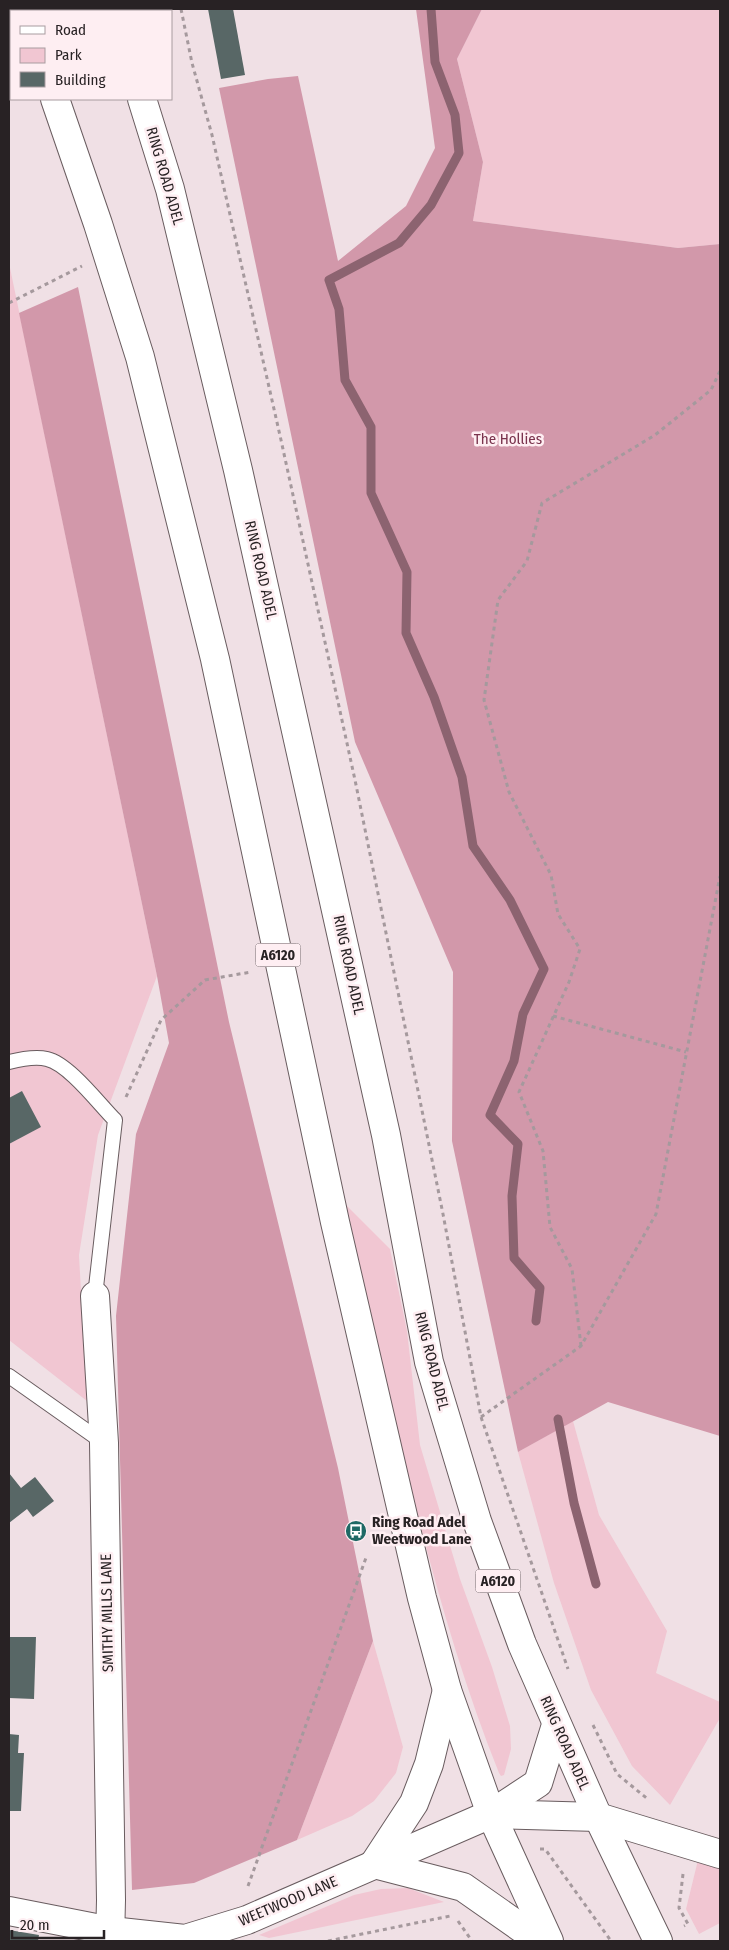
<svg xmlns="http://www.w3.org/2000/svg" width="729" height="1950" viewBox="0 0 729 1950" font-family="'Fira Sans Condensed',sans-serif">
  <rect width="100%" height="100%" fill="#f0e0e5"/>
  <!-- green -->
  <g fill="#f1c6d2">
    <path d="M482 9H720V244L678 248 473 221 483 162 457 59Z"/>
    <path d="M9 263 157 976 98 1135 79 1255 87 1401 9 1340Z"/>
    <path d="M346 1205 390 1249 407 1331 420 1445 460 1579 492 1667 510 1726 511 1749 504 1775 501 1776 499 1773C426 1590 391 1396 346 1205Z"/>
    <path d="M573 1421 599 1515 667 1631 656 1673 720 1702V1718L670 1805 632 1766 591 1690 554 1583 518 1452Z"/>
    <path d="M373 1641 403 1747 396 1773 374 1801 352 1816 297 1840Z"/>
    <path d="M698 1860 720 1867V1923L699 1934 686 1909Z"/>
    <path d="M408 1888 444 1902 269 1938 259 1935 354 1895 381 1889Z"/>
  </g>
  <!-- forest -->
  <g fill="#d298aa">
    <path d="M416 9H482L457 59 483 162 473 221 678 248 720 244V1436L608 1402 518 1452 452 1141 453 972 355 742 219 88 268 79 298 76 338 261 406 206 435 148Z"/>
    <path d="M78 287 229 1022 338 1468 373 1641 297 1840 194 1883 132 1890 116 1316 136 1134 169 1043 157 976 19 313Z"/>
  </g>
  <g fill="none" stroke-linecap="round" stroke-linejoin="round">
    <!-- stream -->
    <g stroke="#8c6370" stroke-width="9">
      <path d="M431 9 435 62 455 115 459 153 431 205 399 243 329 280 339 309 345 380 371 427V493L407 572 406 633 434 697 462 777 473 846 510 900 544 969 523 1014 514 1061 490 1115 518 1144 512 1196 514 1258 540 1288 536 1321"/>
      <path d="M558 1419 574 1503 596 1584"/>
    </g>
  </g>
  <!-- building -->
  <g fill="#586766">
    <path d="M208 9H233L245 75 221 79Z"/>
    <path d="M22 1091 41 1127 9 1144V1098Z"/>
    <path d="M9 1473 21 1488 35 1477 54 1501 33 1517 27 1509 9 1523Z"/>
    <path d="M9 1637H36L34 1699 9 1698Z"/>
    <path d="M9 1734 19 1735 18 1753H24L21 1811H9Z"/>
    <path d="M9 1930 39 1935 38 1941H9Z"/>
  </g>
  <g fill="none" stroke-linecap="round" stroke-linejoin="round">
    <!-- lane casing -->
    <g stroke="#695c5f" stroke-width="16">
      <g id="lane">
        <path d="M9 1062C21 1059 35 1056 47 1059 69 1064 99 1104 115 1120L95 1296"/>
        <path d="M9 1376 104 1443"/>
      </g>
    </g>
    <!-- street casing -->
    <g stroke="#695c5f" stroke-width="30">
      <g id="street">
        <path d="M95 1296 104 1443 111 1900 110 1941"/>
        <path d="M491 1814 598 1817"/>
        <path d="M374 1864 414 1803 429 1764 447 1690"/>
        <path d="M374 1864 463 1887 540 1941"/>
        <path d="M9 1911 111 1931 185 1939 247 1920 491 1814 538 1783 556 1725"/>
      </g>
    </g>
    <!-- secondary casing -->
    <g stroke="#695c5f" stroke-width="30">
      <path id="secondary" d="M598 1817 720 1854"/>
    </g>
    <!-- highway casing -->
    <g stroke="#695c5f" stroke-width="30">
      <g id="highway">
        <path d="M18 9 19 11"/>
        <path d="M114 9 115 11"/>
        <path d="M55 99 98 224 140 357 215 659 335 1222 422 1598 447 1690 491 1814 549 1941"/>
        <path d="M142 99 170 189 238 470 386 1135 429 1362 477 1521 522 1644 598 1817 658 1941"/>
      </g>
    </g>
    <!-- path -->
    <g stroke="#a5999d" stroke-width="3" stroke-dasharray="4 4" stroke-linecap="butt">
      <path d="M181 9 192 63 212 135 281 440 355 780 443 1214 481 1417 568 1669"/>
      <path d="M9 303 82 266"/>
      <path d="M553 1016 686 1052"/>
      <path d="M126 1097 161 1020 205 980 251 972"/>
      <path d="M581 1346 572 1269 550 1227 543 1151 519 1092 569 982 580 949 558 914 551 875 509 792 484 700 498 600 527 561 542 503 655 435 711 390 720 371"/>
      <path d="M481 1417 581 1346 656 1214 720 876"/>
      <path d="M593 1725 617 1774 649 1800"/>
      <path d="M540 1849H545L611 1941"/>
      <path d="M683 1874 679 1908 688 1924 684 1926"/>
      <path d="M248 1886 367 1555"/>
      <path d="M458 1921 472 1941"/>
      <path d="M328 1941 450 1916"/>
    </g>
    <!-- lane -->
    <use href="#lane" stroke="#fff" stroke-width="14"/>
    <!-- street -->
    <use href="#street" stroke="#fff" stroke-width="28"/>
    <!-- secondary -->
    <use href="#secondary" stroke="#fff" stroke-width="28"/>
    <!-- highway -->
    <use href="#highway" stroke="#fff" stroke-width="28"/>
  </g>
  <!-- icons -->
  <defs>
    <g id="bus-disc" transform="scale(1.125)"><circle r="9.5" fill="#1e6965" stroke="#feeef2"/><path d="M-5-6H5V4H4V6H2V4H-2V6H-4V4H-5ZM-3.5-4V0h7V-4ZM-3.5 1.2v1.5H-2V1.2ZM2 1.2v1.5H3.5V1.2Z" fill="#fff"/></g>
  </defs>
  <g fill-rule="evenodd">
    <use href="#bus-disc" x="356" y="1531"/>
  </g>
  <g text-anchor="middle" stroke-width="5" stroke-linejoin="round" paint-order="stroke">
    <!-- shield labels -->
    <g fill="#feeef2" stroke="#685f62" stroke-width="1">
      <rect x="255.5" y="943.5" width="45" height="23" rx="4"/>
      <rect x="475.5" y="1569.5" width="45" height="23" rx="4"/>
    </g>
    <g font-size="14" font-weight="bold" fill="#282224">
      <text x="278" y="960">A6120</text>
      <text x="498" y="1586">A6120</text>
    </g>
    <!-- street labels -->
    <g font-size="15" fill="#282224" stroke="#feeef2">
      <text transform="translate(165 176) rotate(74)" y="5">RING ROAD ADEL</text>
      <text transform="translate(261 570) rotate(77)" y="5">RING ROAD ADEL</text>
      <text transform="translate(349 965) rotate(78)" y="5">RING ROAD ADEL</text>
      <text transform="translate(432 1361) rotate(76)" y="5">RING ROAD ADEL</text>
      <text transform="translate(107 1613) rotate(-91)" y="5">SMITHY MILLS LANE</text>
      <text transform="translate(565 1743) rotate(66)" y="5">RING ROAD ADEL</text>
      <text transform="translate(288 1901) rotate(-23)" y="5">WEETWOOD LANE</text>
    </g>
    <!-- park labels -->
    <g font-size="15" fill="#7a334d" stroke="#feeef2">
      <text x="508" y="444">The Hollies</text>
    </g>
    <!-- poi labels -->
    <g font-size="15" font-weight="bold" fill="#282224" stroke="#feeef2" text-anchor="start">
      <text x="372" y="1527">Ring Road Adel<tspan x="372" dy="17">Weetwood Lane</tspan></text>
    </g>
  </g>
  <!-- border -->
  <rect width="729" height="1950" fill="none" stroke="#282224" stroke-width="20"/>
  <!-- legend -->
  <rect x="10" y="10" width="162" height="90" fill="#feeef2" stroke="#a89ca0"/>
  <rect x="20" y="26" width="25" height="8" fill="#ffffff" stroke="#a89ca0"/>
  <text x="55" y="35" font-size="15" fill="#282224">Road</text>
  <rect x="20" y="48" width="25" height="15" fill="#f1c6d2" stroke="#a89ca0"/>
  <text x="55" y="60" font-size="15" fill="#282224">Park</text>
  <rect x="20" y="72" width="25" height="15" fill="#586766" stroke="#a89ca0"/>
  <text x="55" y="85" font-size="15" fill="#282224">Building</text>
  <!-- scale -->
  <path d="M12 1930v8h92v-8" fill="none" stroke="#282224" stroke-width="2.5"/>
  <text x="20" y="1930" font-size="15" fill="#282224" stroke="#feeef2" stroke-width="4" paint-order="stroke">20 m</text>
</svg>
